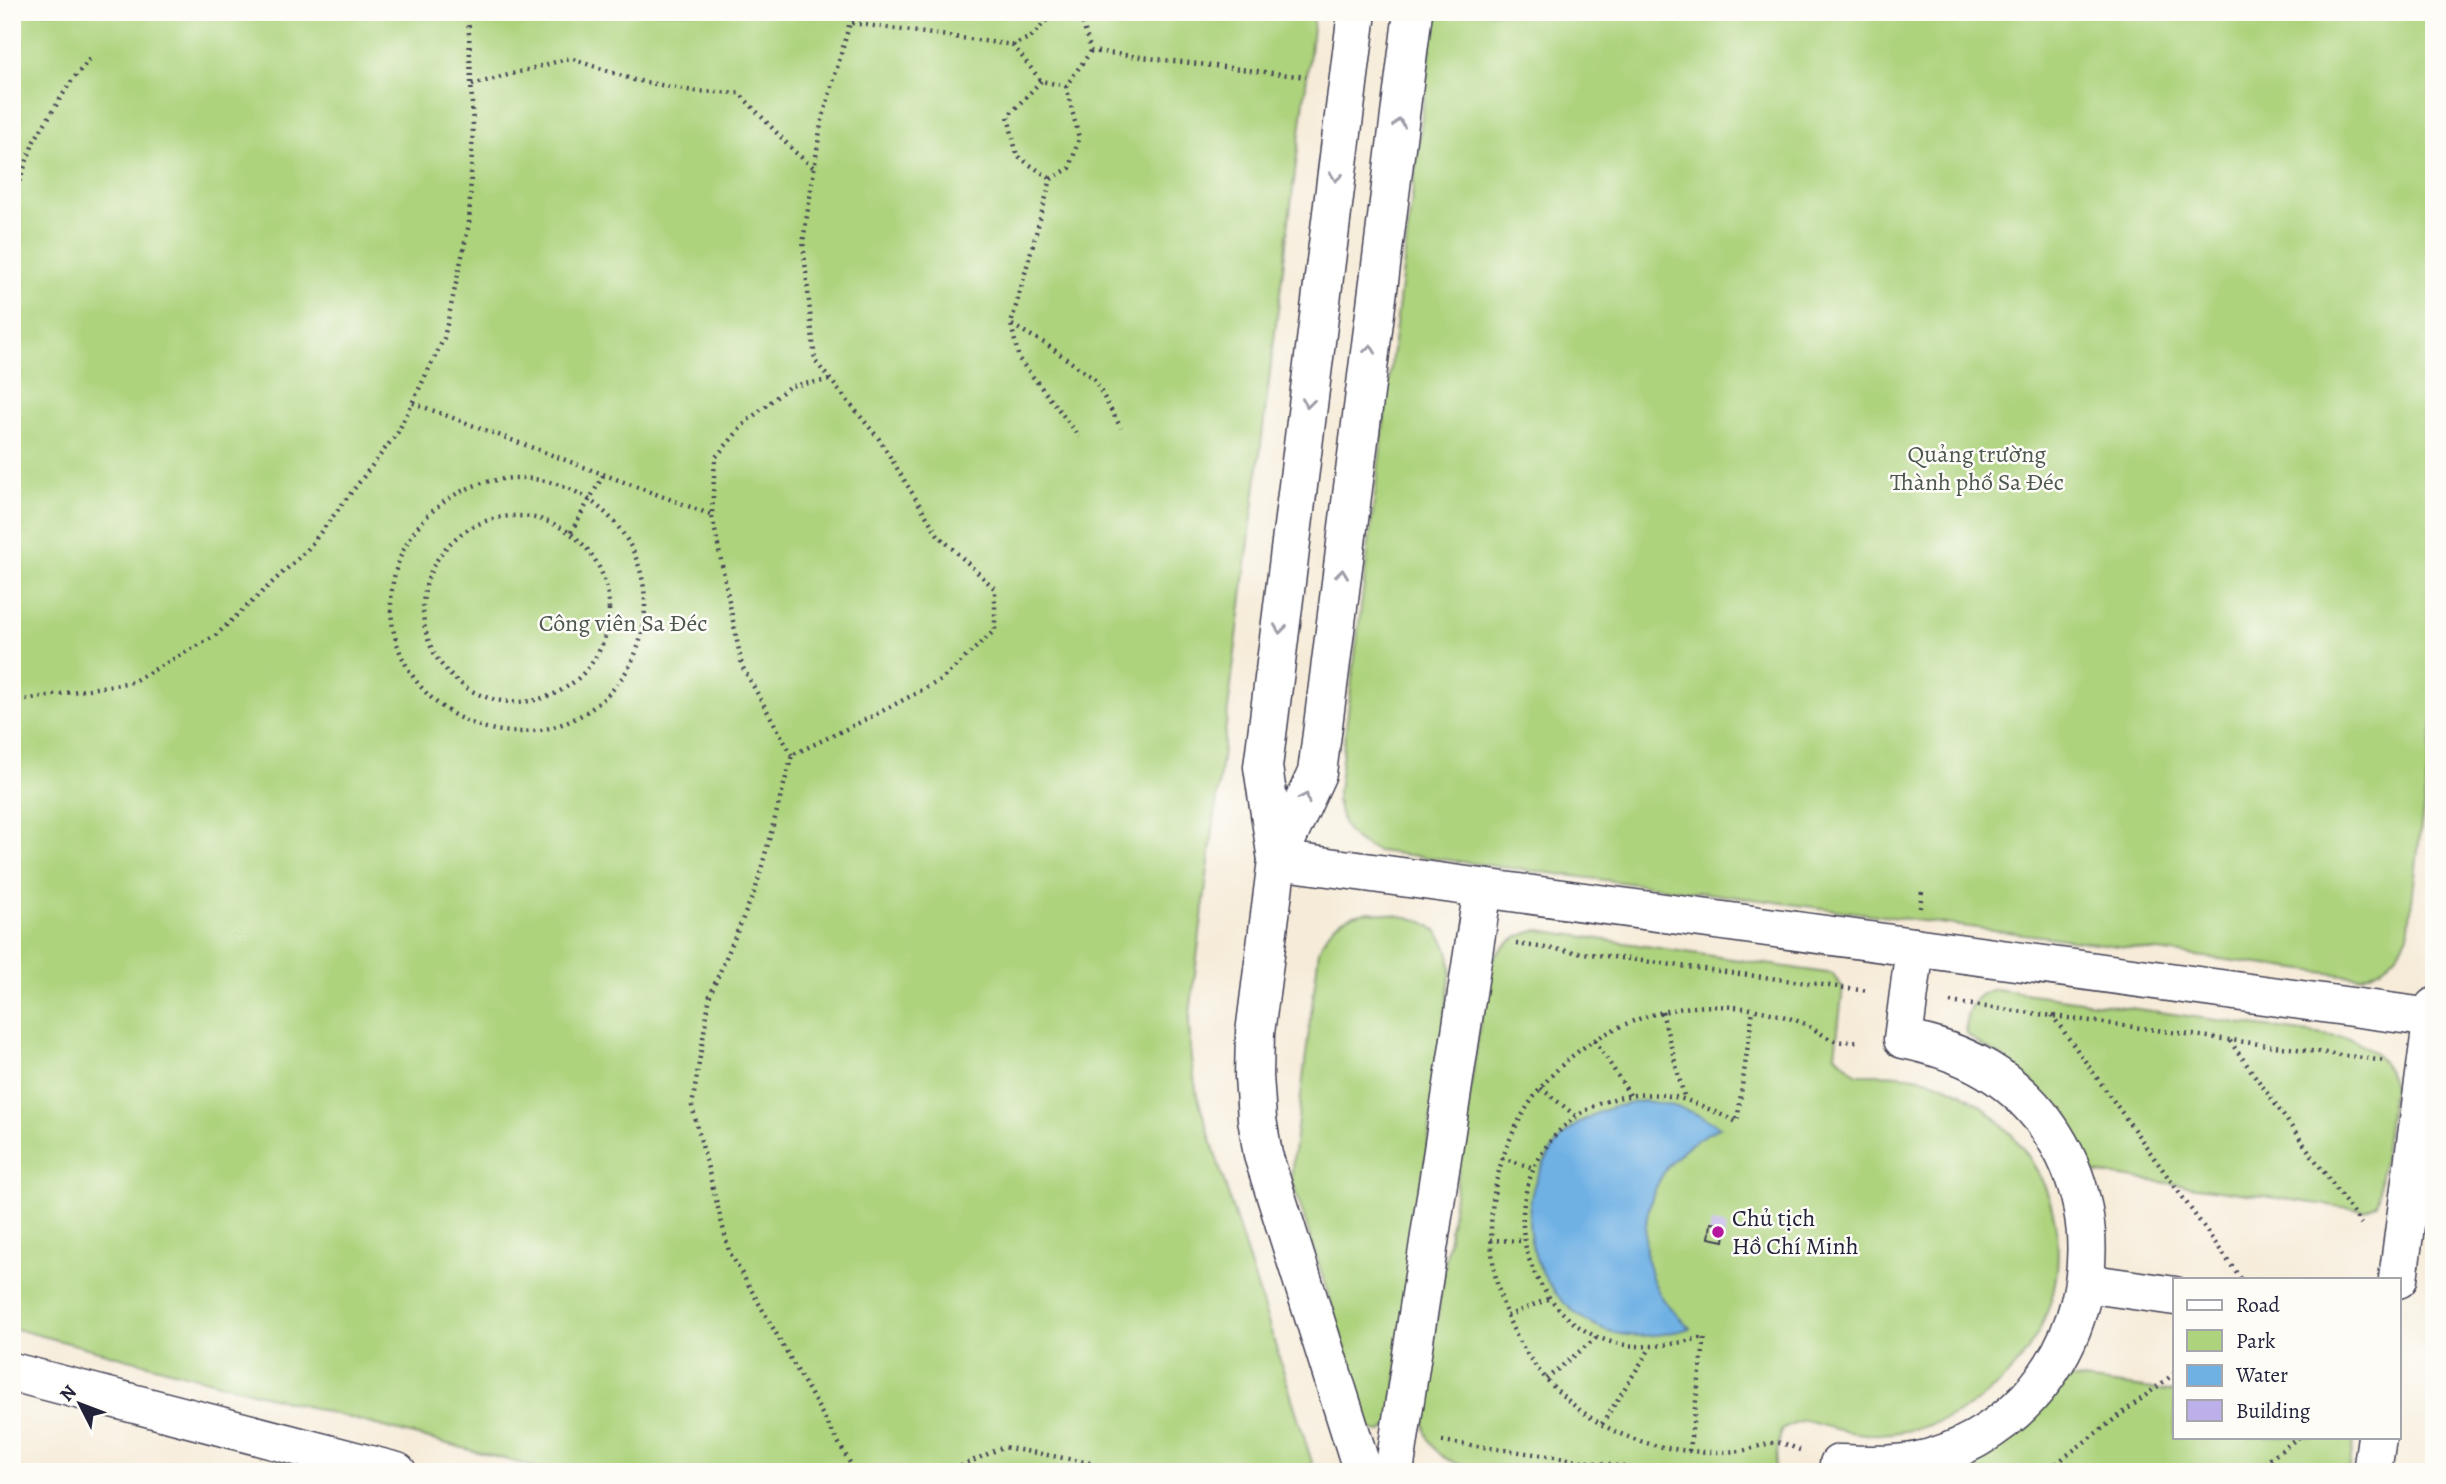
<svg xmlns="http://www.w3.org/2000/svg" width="2446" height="1484" viewBox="0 0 2446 1484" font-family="Alegreya,serif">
  <rect width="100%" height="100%" fill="#fdfcf7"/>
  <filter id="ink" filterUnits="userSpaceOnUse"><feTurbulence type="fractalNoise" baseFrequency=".0143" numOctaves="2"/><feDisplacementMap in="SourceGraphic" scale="14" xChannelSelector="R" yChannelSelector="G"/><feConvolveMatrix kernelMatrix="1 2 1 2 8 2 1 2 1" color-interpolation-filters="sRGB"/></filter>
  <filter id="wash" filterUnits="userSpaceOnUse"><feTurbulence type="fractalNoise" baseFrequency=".00686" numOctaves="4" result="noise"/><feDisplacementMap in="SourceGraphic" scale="28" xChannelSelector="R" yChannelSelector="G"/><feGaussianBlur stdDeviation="1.57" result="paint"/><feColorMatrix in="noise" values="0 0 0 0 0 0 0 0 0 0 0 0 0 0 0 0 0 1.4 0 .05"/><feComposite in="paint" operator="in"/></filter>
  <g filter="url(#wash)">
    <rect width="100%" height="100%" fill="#f6ebd8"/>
    <!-- green -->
    <g fill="#add37d" stroke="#687a5c" stroke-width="2">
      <path d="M12 12H1315L1189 1022 1191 1059 1197 1095 1315 1472H553L12 1328Z"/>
      <path d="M1435 12H2434V716L2408 935C2398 958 2384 970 2359 977L1378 851C1350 841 1342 829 1337 800Z"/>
      <path d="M1369 912C1411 917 1448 917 1451 969L1391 1423 1381 1432 1374 1431 1369 1426 1291 1176 1319 950C1328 926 1343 915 1369 912Z"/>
      <path d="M1539 930 1833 974 1843 988 1835 1054 1857 1074C1884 1074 1910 1074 1936 1082 1968 1093 1995 1114 2016 1140 2114 1257 2028 1426 1880 1434 1854 1436 1828 1427 1803 1420L1781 1430 1774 1472H1497C1459 1466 1427 1462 1423 1416L1488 968C1500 945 1514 936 1539 930Z"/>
      <path d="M1995 989 2352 1039C2375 1050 2388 1063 2393 1088L2377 1204 2365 1210 2093 1173C2072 1125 2049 1093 2008 1061 1995 1051 1978 1046 1967 1034 1963 1013 1974 993 1995 989Z"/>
      <path d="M2068 1378 2175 1392V1437H2354L2349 1472H1912L2047 1402Z"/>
    </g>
    <!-- water -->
    <path fill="#70b1e4" stroke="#496a90" stroke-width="2" d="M1644 1101C1673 1104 1695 1111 1720 1127 1705 1135 1691 1142 1679 1154 1644 1189 1635 1247 1658 1291 1666 1305 1678 1317 1690 1328 1663 1336 1634 1340 1606 1330 1540 1305 1508 1225 1544 1163 1555 1143 1572 1125 1593 1115 1609 1107 1626 1104 1644 1101Z"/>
    <g id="blocks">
      <!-- building -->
      <path fill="#bdafe9" d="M1711 1223 1726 1225 1724 1241 1709 1238Z"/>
    </g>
  </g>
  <g filter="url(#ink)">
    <use href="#blocks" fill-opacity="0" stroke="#424053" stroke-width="2"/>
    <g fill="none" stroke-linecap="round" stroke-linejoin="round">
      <!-- minor casing -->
      <g stroke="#424053" stroke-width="41">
        <g id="minor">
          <path d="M1357 12 1263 767 1277 860 1255 1033 1254 1076 1257 1119 1263 1155 1363 1472"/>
          <path d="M1277 860 2432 1018"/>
          <path d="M1277 860 1317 773 1413 12"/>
          <path d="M2398 1279 2434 1007"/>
          <path d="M2085 1283 2175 1296"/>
          <path d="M12 1372 397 1472"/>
          <path d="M1394 1472 1483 888"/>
          <path d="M1838 1472 1839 1464C1864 1465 1888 1466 1913 1462 1957 1454 1998 1430 2028 1398 2116 1303 2104 1151 1997 1076 1968 1056 1937 1046 1903 1039L1915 947"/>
          <path d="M2372 1472 2377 1437"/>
        </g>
      </g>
      <!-- path -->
      <g stroke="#424053" stroke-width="4.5" stroke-dasharray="2 5" stroke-linecap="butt">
        <path d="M853 12 821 124 803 242 815 361 879 439 938 535 995 589V630L941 680 867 719 792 755 756 888 710 995 692 1106 729 1251 853 1468 859 1472"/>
        <path d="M1060 12 1081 17 1091 51 1306 77"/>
        <path d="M852 23 1013 45 1031 37 1054 12"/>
        <path d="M1013 45 1041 81 1066 86 1091 51"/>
        <path d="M1041 81 1008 116 1017 156 1051 179"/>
        <path d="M472 85 570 58 634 80 693 91 739 93 795 152 814 168"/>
        <path d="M1066 86 1079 138 1070 168 1051 179 1011 324 1019 359 1080 437"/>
        <path d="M12 201 34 141 70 83 91 57"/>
        <path d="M1012 325 1046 344 1094 379 1121 428"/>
        <path d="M413 403 712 515"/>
        <circle cx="518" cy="605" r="127"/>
        <circle cx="516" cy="609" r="93"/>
        <path d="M571 532 604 474"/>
        <path d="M12 702 132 682 215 636 307 550 398 432 444 338 469 224 473 126 468 12"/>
        <path d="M792 755 742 666 712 515 715 458 746 422 790 386 830 380"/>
        <path d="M1920 908 1922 891"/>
        <path d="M1516 944 1868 991"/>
        <path d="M1950 1002 2385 1061"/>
        <path d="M1662 1012 1685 1100"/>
        <path d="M2052 1015 2241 1279"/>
        <path d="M1595 1040 1630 1095"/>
        <path d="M2230 1041 2361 1224"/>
        <path d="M1541 1088 1577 1117"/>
        <path d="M1502 1158 1534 1168"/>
        <path d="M1490 1240 1524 1241"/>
        <path d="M1507 1316 1548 1299"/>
        <path d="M1546 1379 1597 1337"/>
        <path d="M1602 1424 1651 1347"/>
        <path d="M1442 1441 1660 1472"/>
        <path d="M1800 1450C1794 1448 1787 1444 1780 1443 1768 1441 1752 1450 1739 1451 1692 1455 1643 1448 1601 1424 1428 1321 1467 1058 1663 1012 1709 1001 1759 1006 1803 1023 1814 1028 1824 1037 1835 1041 1843 1043 1854 1041 1861 1041"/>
        <path d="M1689 1451 1705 1337C1678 1343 1653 1349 1626 1345 1601 1342 1578 1329 1561 1311 1477 1225 1541 1084 1662 1095 1688 1097 1714 1112 1737 1122L1753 1009"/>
        <path d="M948 1472 1003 1447 1091 1463 1102 1472"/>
        <path d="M2045 1472 2175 1373"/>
        <path d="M2253 1472 2299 1437"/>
      </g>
      <!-- minor -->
      <use href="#minor" stroke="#fff" stroke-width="38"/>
    </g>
    <!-- one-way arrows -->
    <defs><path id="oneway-chevron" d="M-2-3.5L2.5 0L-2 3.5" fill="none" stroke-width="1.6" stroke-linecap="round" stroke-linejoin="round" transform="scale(1.75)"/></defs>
    <g stroke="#9c9ca7">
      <use href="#oneway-chevron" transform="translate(1399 123) rotate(-83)"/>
      <use href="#oneway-chevron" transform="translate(1336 177) rotate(97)"/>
      <use href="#oneway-chevron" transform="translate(1370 349) rotate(-83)"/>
      <use href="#oneway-chevron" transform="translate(1308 403) rotate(97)"/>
      <use href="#oneway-chevron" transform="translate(1342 574) rotate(-83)"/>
      <use href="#oneway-chevron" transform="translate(1280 629) rotate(97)"/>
      <use href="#oneway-chevron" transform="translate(1305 798) rotate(-65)"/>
    </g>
  </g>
  <!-- markers -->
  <circle fill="#b5179e" stroke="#fdfcf7" stroke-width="2.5" cx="1718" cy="1232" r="7"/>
  <g text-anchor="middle" stroke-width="5" stroke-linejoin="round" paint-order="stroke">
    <!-- park labels -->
    <g font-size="24" fill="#4c574f" stroke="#fdfcf7">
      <text x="1977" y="462">Quảng trường<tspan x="1977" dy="28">Thành phố Sa Đéc</tspan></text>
      <text x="623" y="631">Công viên Sa Đéc</text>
    </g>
    <!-- poi labels -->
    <g font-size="24" fill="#22223b" stroke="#fdfcf7" text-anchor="start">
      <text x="1732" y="1226">Chủ tịch<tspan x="1732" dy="28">Hồ Chí Minh</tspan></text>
    </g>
  </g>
  <!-- margin -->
  <rect width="2446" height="1484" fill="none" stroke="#fdfcf7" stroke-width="42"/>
  <!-- legend -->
  <rect x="2173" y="1278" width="228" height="161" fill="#fdfcf7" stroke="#a5a5ac" stroke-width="2"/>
  <rect x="2187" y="1300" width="35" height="10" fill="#ffffff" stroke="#a5a5ac" stroke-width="2"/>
  <text x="2236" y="1312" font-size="21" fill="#22223b">Road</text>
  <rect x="2187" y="1330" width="35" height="21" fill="#add37d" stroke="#a5a5ac" stroke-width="2"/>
  <text x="2236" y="1348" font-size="21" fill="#22223b">Park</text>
  <rect x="2187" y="1365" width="35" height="21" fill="#70b1e4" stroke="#a5a5ac" stroke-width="2"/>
  <text x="2236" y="1382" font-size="21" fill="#22223b">Water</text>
  <rect x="2187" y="1400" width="35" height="21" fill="#bdafe9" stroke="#a5a5ac" stroke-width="2"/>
  <text x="2236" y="1418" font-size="21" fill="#22223b">Building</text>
  <!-- north arrow -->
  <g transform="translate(80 1404) rotate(312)" stroke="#fdfcf7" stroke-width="5" paint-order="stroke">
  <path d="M0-5L12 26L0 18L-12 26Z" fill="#22223b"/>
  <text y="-10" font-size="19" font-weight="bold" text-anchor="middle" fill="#22223b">N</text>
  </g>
</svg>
